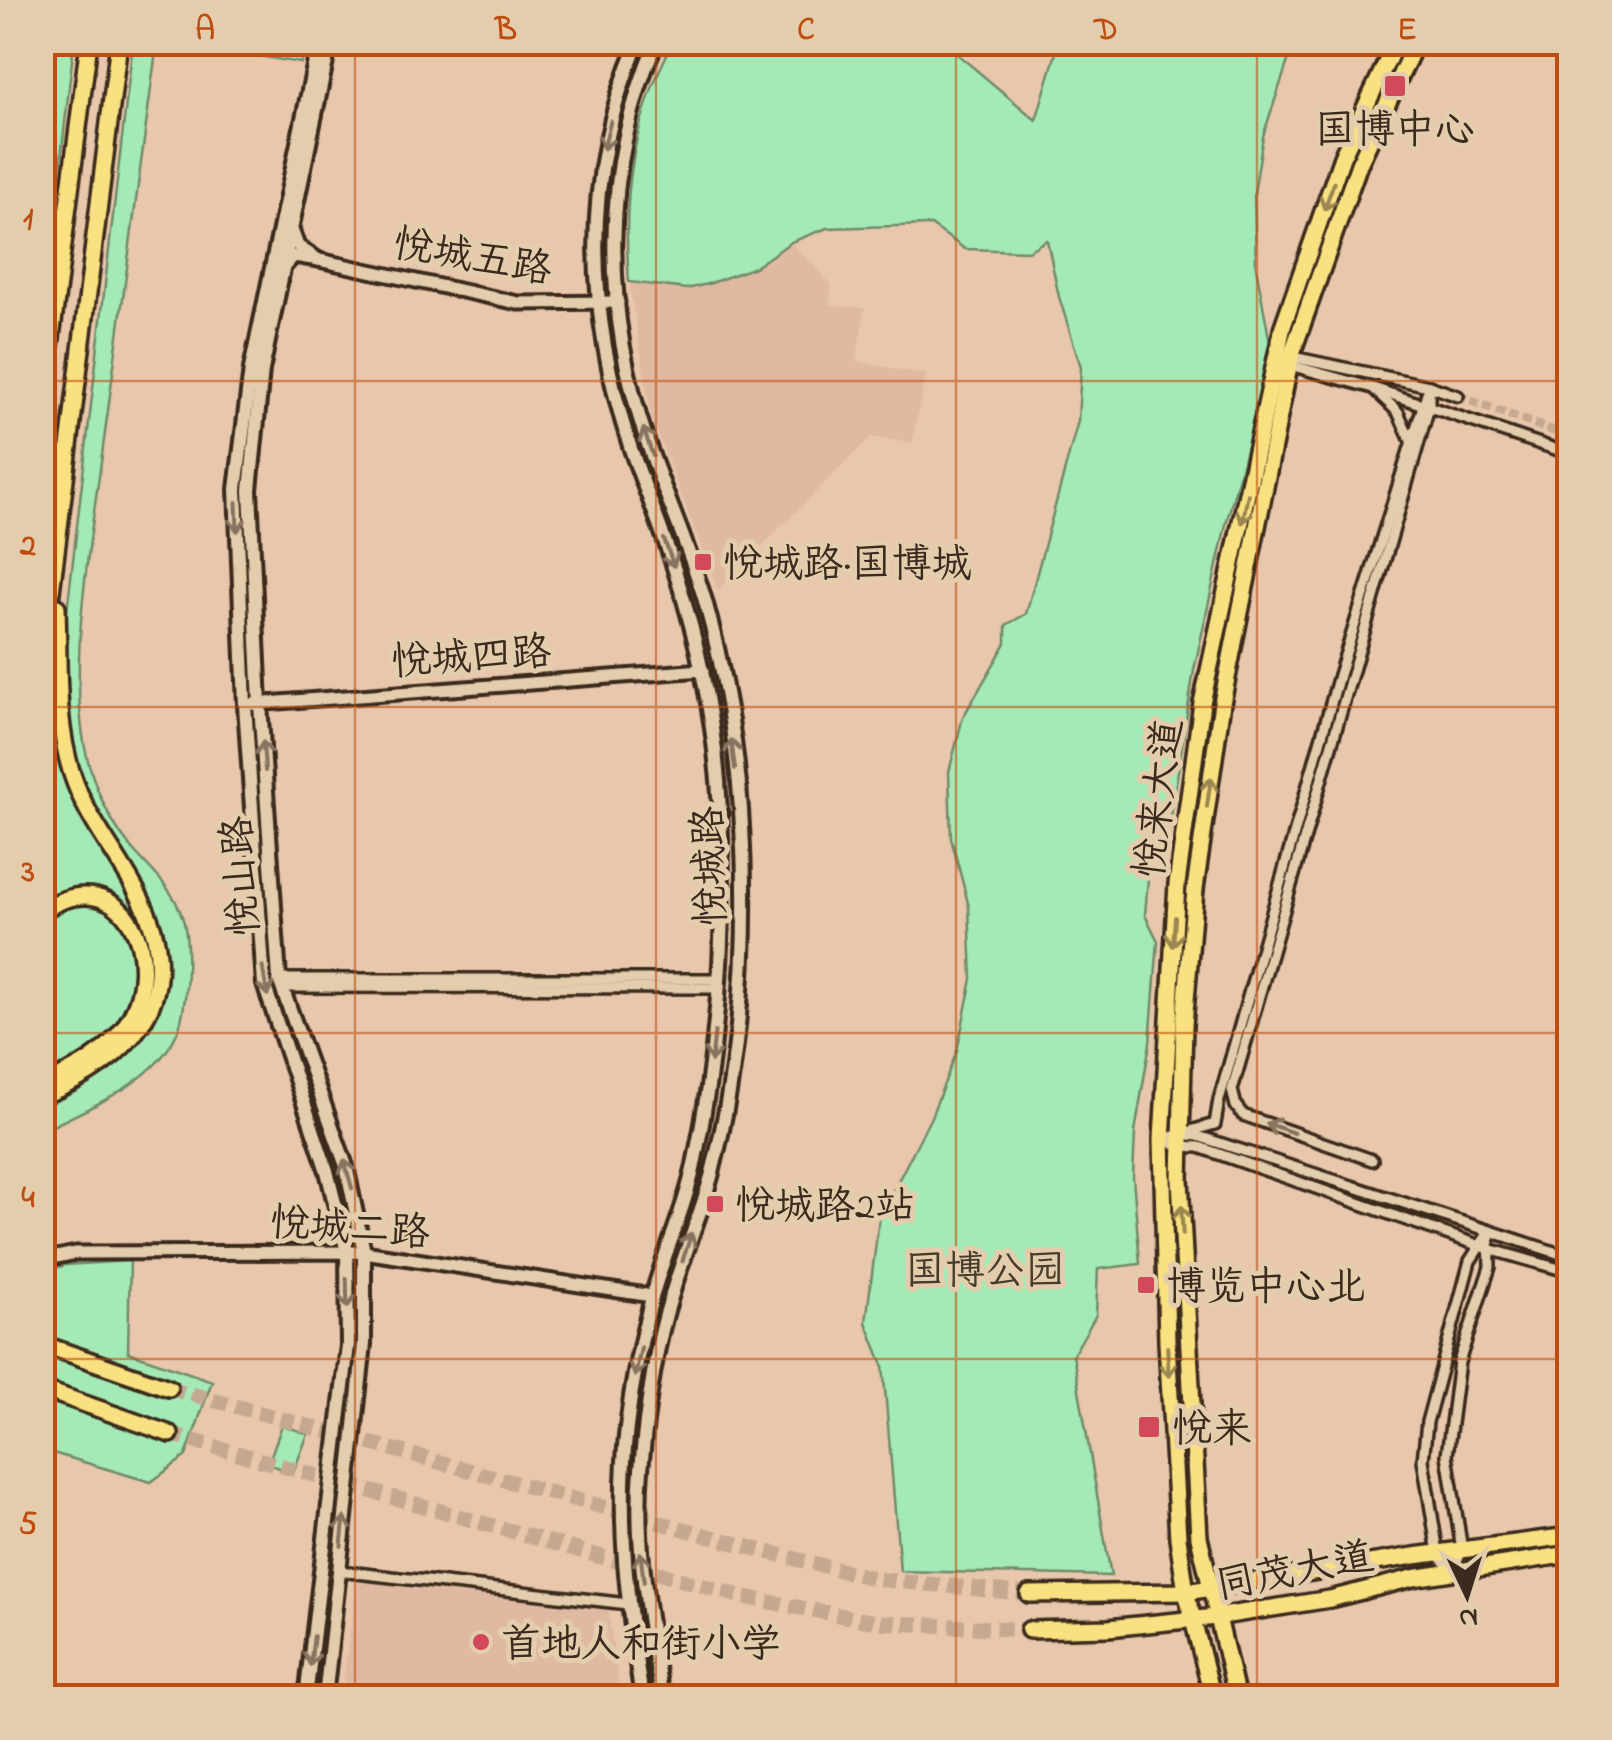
<svg xmlns="http://www.w3.org/2000/svg" width="1612" height="1740" viewBox="0 0 1612 1740" font-family="'Indie Flower','LXGW WenKai TC',sans-serif">
  <rect width="100%" height="100%" fill="#e8c7ac"/>
  <filter id="ink" filterUnits="userSpaceOnUse"><feTurbulence type="fractalNoise" baseFrequency=".01" numOctaves="2"/><feDisplacementMap in="SourceGraphic" scale="20" xChannelSelector="R" yChannelSelector="G"/><feConvolveMatrix kernelMatrix="1 2 1 2 8 2 1 2 1" color-interpolation-filters="sRGB"/></filter>
  <g filter="url(#ink)">
    <!-- built -->
    <g fill="#e0b9a2">
      <path d="M791 242 831 284 830 305 865 308 856 361 926 375 912 443 871 437 718 590 652 420 629 282 687 289 711 283 755 267Z"/>
      <path d="M358 1580 608 1609 621 1697H345L344 1674Z"/>
    </g>
    <!-- green -->
    <g fill="#a4eab6" stroke="#708a6a" stroke-width="2.5">
      <path d="M43 42 74 43 43 317 42 43Z"/>
      <path d="M133 43H157C139 180 120 318 102 455 90 543 68 662 85 748 92 782 107 817 128 844 148 868 172 886 182 916 191 941 187 996 181 1021 166 1080 90 1106 43 1131V819Z"/>
      <path d="M179 43H306L301 63Z"/>
      <path d="M673 43H944L1036 120 1059 43H1294L1263 136 1254 194 1256 267 1272 354 1226 524 1194 670 1170 822 1151 841 1145 915 1158 941 1150 1043 1135 1132 1133 1177 1140 1264 1098 1269 1096 1315 1073 1355 1111 1576 900 1571 883 1365 866 1322 879 1218 931 1117 957 1051 972 979 969 907 951 838 949 772 963 717 1006 643V625L1026 614 1078 421 1081 367 1059 297 1047 240 1028 251 965 249 931 225 827 228 791 242 755 267 711 283 687 289 629 282C622 197 632 118 673 43Z"/>
      <path d="M130 1261 128 1352 212 1381 186 1456 151 1482 43 1450V1272L65 1265Z"/>
      <path d="M282 1425 308 1434 293 1473 268 1464Z"/>
    </g>
    <g fill="none" stroke-linecap="round" stroke-linejoin="round">
      <!-- minor-tunnel -->
      <path stroke="#c5a890" stroke-width="9" stroke-dasharray="9 4.5" stroke-linecap="butt" d="M1458 396 1570 437"/>
      <!-- primary-tunnel -->
      <g stroke="#c5a890" stroke-width="15" stroke-dasharray="15 8" stroke-linecap="butt">
        <path d="M169 1388 760 1550 876 1579 1029 1594"/>
        <path d="M170 1434 739 1596 875 1622 1029 1630"/>
      </g>
      <!-- minor casing -->
      <g stroke="#3b2a1e" stroke-width="16">
        <g id="minor">
          <path d="M1288 356 1429 386 1458 396"/>
          <path d="M1286 364 1373 388 1570 454"/>
          <path d="M1375 390 1398 412 1411 441"/>
          <path d="M279 979H720"/>
          <path d="M281 987 719 988"/>
          <path d="M1187 1132 1215 1124 1219 1100 1339 675 1427 393"/>
          <path d="M1372 1160 1243 1115 1236 1106 1232 1090 1429 407V386"/>
          <path d="M1489 1232 1490 1267 1459 1362 1447 1455 1462 1550 1452 1572 1438 1553 1423 1460 1427 1422 1470 1261Z"/>
          <path d="M1570 1257 1198 1136 1181 1134 1162 1139 1180 1146 1199 1147 1489 1249 1570 1272"/>
          <path d="M339 1571 628 1604"/>
        </g>
      </g>
      <!-- tertiary casing -->
      <g stroke="#3b2a1e" stroke-width="19">
        <g id="tertiary">
          <path d="M319 260 518 303 618 302"/>
          <path d="M283 268 294 256 319 260 298 246 291 227"/>
          <path d="M253 704 703 670"/>
          <path d="M42 1260 76 1253 364 1252 652 1296"/>
        </g>
      </g>
      <!-- secondary casing -->
      <g stroke="#3b2a1e" stroke-width="20">
        <g id="secondary">
          <path d="M638 42C581 175 586 313 631 449 646 492 664 533 677 577 701 652 716 731 720 810 726 929 719 1048 694 1165 685 1209 665 1251 653 1294 641 1337 632 1383 627 1427 616 1521 628 1605 642 1698"/>
          <path d="M656 42C601 169 603 311 647 441 665 495 689 546 705 601 723 664 737 744 741 810 749 930 742 1056 712 1173 701 1214 684 1254 672 1294 654 1350 646 1412 641 1470 634 1547 650 1621 662 1698"/>
          <path d="M306 1698 348 1345 347 1252 327 1171 264 984 245 705 236 489 251 369 319 42"/>
          <path d="M325 1698 364 1344V1252L346 1166 279 979 260 704 250 490 262 370 330 42"/>
        </g>
      </g>
      <!-- primary casing -->
      <g stroke="#3b2a1e" stroke-width="22">
        <g id="primary">
          <path d="M42 1344 169 1388"/>
          <path d="M51 1392 170 1434"/>
          <path d="M1029 1594 1186 1592 1414 1556 1570 1536"/>
          <path d="M1029 1630 1108 1628 1216 1617 1330 1599 1413 1578 1570 1554"/>
          <path d="M1213 1698 1186 1592 1178 1538 1167 1342 1162 1139 1177 884 1202 703 1283 326 1342 157 1396 42"/>
          <path d="M1237 1698 1199 1537 1180 1179 1184 1025 1195 889 1222 703 1291 356 1359 164 1416 42"/>
        </g>
      </g>
      <!-- trunk casing -->
      <g stroke="#3b2a1e" stroke-width="22">
        <g id="trunk">
          <path d="M42 408 89 42"/>
          <path d="M42 665 119 42"/>
          <path d="M42 911C123 857 171 961 124 1028 105 1054 78 1069 49 1082"/>
          <path d="M42 1096C125 1062 187 1004 145 908 124 861 88 824 72 774 55 721 59 662 57 607"/>
        </g>
      </g>
      <!-- minor -->
      <use href="#minor" stroke="#e4cdad" stroke-width="9"/>
      <!-- tertiary -->
      <use href="#tertiary" stroke="#e4cdad" stroke-width="11"/>
      <!-- secondary -->
      <use href="#secondary" stroke="#e4cdad" stroke-width="12"/>
      <!-- primary -->
      <use href="#primary" stroke="#f9e181" stroke-width="15"/>
      <!-- trunk -->
      <use href="#trunk" stroke="#f9e181" stroke-width="15"/>
    </g>
    <!-- one-way arrows -->
    <defs><path id="oneway-shaft" d="M-6 0H5M1.5-3L5.5 0L1.5 3" fill="none" stroke-width="1.6" stroke-linecap="round" stroke-linejoin="round" transform="scale(2.5)"/></defs>
    <g stroke="#87735e">
      <use href="#oneway-shaft" transform="translate(607 135) rotate(104)"/>
      <use href="#oneway-shaft" transform="translate(648 442) rotate(-109)"/>
      <use href="#oneway-shaft" transform="translate(237 517) rotate(88)"/>
      <use href="#oneway-shaft" transform="translate(669 553) rotate(70)"/>
      <use href="#oneway-shaft" transform="translate(733 754) rotate(-98)"/>
      <use href="#oneway-shaft" transform="translate(264 756) rotate(-94)"/>
      <use href="#oneway-shaft" transform="translate(265 981) rotate(80)"/>
      <use href="#oneway-shaft" transform="translate(713 1047) rotate(96)"/>
      <use href="#oneway-shaft" transform="translate(1280 1128) rotate(-160)"/>
      <use href="#oneway-shaft" transform="translate(348 1174) rotate(-106)"/>
      <use href="#oneway-shaft" transform="translate(687 1247) rotate(-72)"/>
      <use href="#oneway-shaft" transform="translate(347 1293) rotate(89)"/>
      <use href="#oneway-shaft" transform="translate(638 1362) rotate(102)"/>
      <use href="#oneway-shaft" transform="translate(343 1531) rotate(-84)"/>
      <use href="#oneway-shaft" transform="translate(642 1567) rotate(-97)"/>
      <use href="#oneway-shaft" transform="translate(312 1651) rotate(97)"/>
    </g>
    <g stroke="#9a8650">
      <use href="#oneway-shaft" transform="translate(1329 196) rotate(109)"/>
      <use href="#oneway-shaft" transform="translate(1245 509) rotate(101)"/>
      <use href="#oneway-shaft" transform="translate(1209 792) rotate(-82)"/>
      <use href="#oneway-shaft" transform="translate(1174 932) rotate(94)"/>
      <use href="#oneway-shaft" transform="translate(1182 1220) rotate(-93)"/>
      <use href="#oneway-shaft" transform="translate(1168 1362) rotate(87)"/>
    </g>
  </g>
  <!-- grid -->
  <path fill="none" stroke="#bd4d10" stroke-width="2.5" stroke-opacity="0.55" d="M355 42V1698M656 42V1698M956 42V1698M1257 42V1698M42 381H1570M42 707H1570M42 1033H1570M42 1359H1570"/>
  <!-- markers -->
  <g fill="#d1495b" stroke="#e4cdad" stroke-width="4">
    <rect x="1383" y="74" width="24" height="24" rx="5"/>
    <rect x="693" y="552" width="20" height="20" rx="5"/>
    <rect x="705" y="1194" width="20" height="20" rx="5"/>
    <rect x="1136" y="1275" width="20" height="20" rx="5"/>
    <rect x="1137" y="1415" width="24" height="24" rx="5"/>
    <circle cx="481" cy="1642" r="10"/>
  </g>
  <g text-anchor="middle" stroke-width="10" stroke-linejoin="round" paint-order="stroke">
    <!-- poi labels -->
    <g font-size="40" fill="#3b2a1e" stroke="#e4cdad" text-anchor="start">
      <text x="1395" y="142" text-anchor="middle">国博中心</text>
      <text x="723" y="576">悦城路·国博城</text>
      <text x="735" y="1218">悦城路2站</text>
      <text x="1166" y="1299">博览中心北</text>
      <text x="1172" y="1441">悦来</text>
      <text x="501" y="1656">首地人和街小学</text>
    </g>
    <!-- street labels -->
    <g font-size="40" fill="#3b2a1e" stroke="#e4cdad">
      <text transform="translate(473 255) rotate(10)" y="14">悦城五路</text>
      <text transform="translate(471 655) rotate(-4)" y="14">悦城四路</text>
      <text transform="translate(1157 798) rotate(-83)" y="14">悦来大道</text>
      <text transform="translate(708 866) rotate(-92)" y="14">悦城路</text>
      <text transform="translate(239 876) rotate(-94)" y="14">悦山路</text>
      <text transform="translate(350 1226) rotate(4)" y="14">悦城二路</text>
      <text transform="translate(1294 1569) rotate(-11)" y="14">同茂大道</text>
    </g>
    <!-- park labels -->
    <g font-size="40" fill="#463d2d" stroke="#e4cdad">
      <text x="985" y="1283">国博公园</text>
    </g>
  </g>
  <!-- margin -->
  <rect width="1612" height="1740" fill="none" stroke="#e4cdad" stroke-width="110"/>
  <!-- north arrow -->
  <g transform="translate(1467 1595) rotate(176)" stroke="#e4cdad" stroke-width="8" paint-order="stroke">
  <path d="M0-8L18 38L0 25L-18 38Z" fill="#3b2a1e"/>
  <text y="-15" font-size="28" font-weight="bold" text-anchor="middle" fill="#3b2a1e">N</text>
  </g>
  <rect x="55" y="55" width="1502" height="1630" fill="none" stroke="#bd4d10" stroke-width="4"/>
  <g font-size="32" text-anchor="middle" font-weight="bold" fill="#bd4d10">
    <text x="205" y="39">A</text>
    <text x="506" y="39">B</text>
    <text x="806" y="39">C</text>
    <text x="1106" y="39">D</text>
    <text x="1407" y="39">E</text>
    <text x="28" y="229">1</text>
    <text x="28" y="555">2</text>
    <text x="28" y="881">3</text>
    <text x="28" y="1207">4</text>
    <text x="28" y="1533">5</text>
  </g>
</svg>
